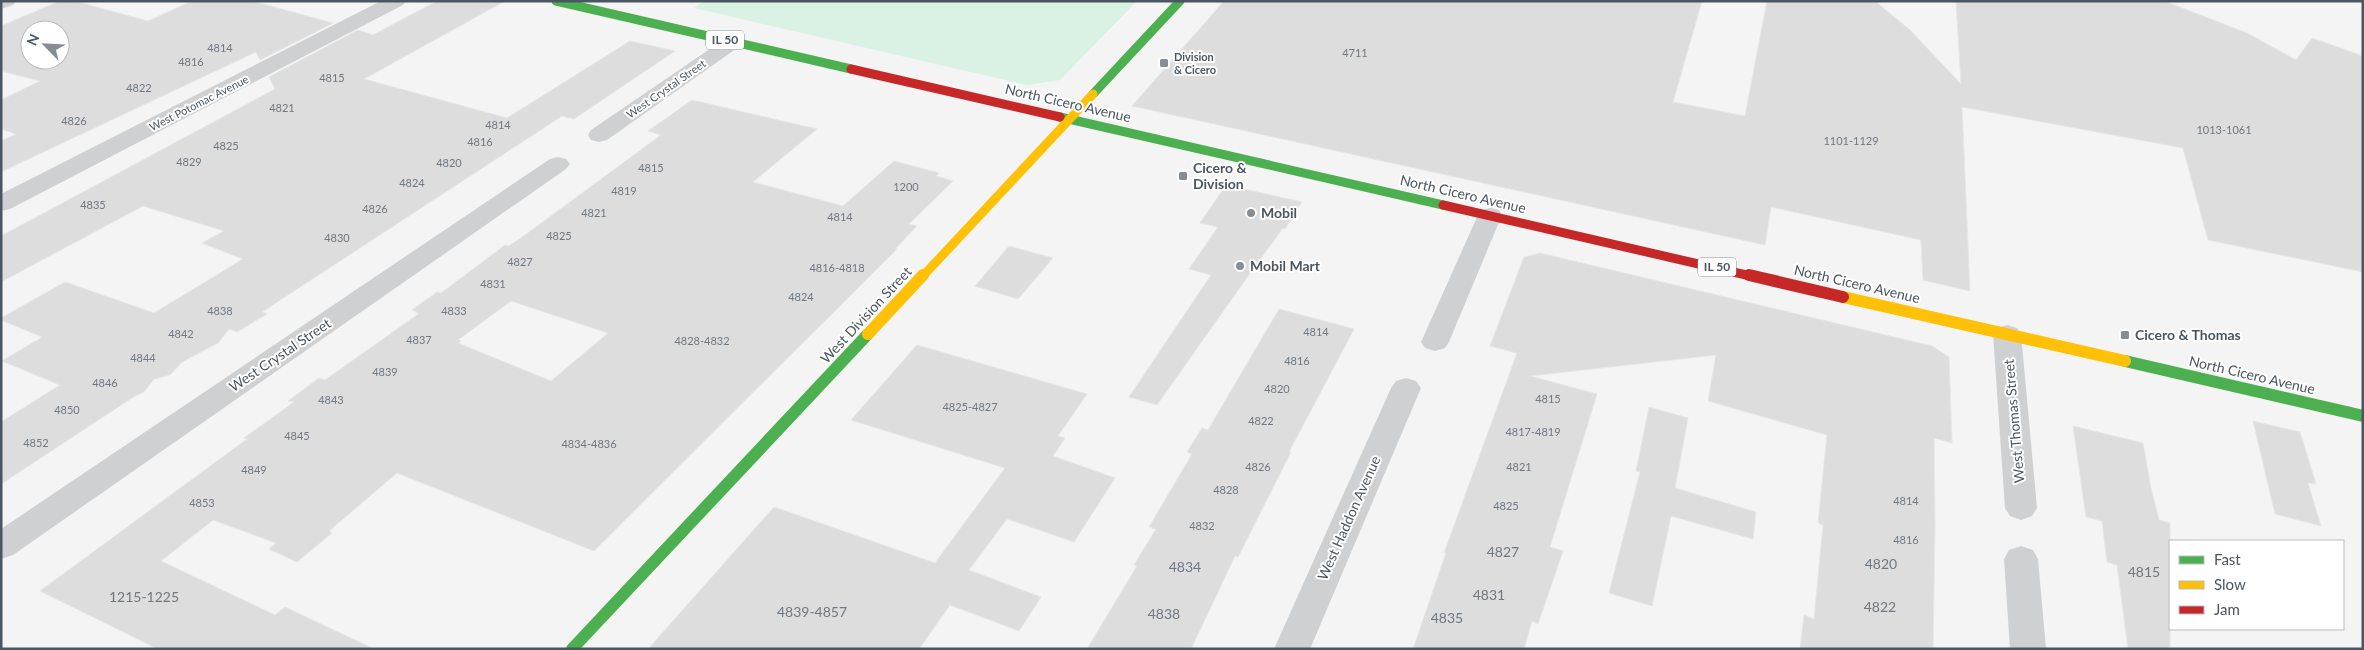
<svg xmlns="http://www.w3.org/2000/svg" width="2364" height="650" viewBox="0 0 2364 650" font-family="Lato,sans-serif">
  <rect width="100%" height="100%" fill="#f4f4f4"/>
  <!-- green -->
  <path fill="#d9f2e3" d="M704 1H1137L1060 80 1027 85 694 8Z"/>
  <!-- building -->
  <g fill="#ddddde" stroke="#e5e6e7" fill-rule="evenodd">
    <path d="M60 1H74L148 21 192 1H252L333 23 260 60 256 52 1 172V141L16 134 1 129V100L40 81 1 71V26ZM30 30H60V60H30Z"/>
    <path d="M437 1H505L364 79 507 118 630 41 675 51 574 119 562 116 262 312 267 314 237 332 229 329 218 343 182 362 170 375 154 379 144 392 135 396 1 484V422L60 385 2 361 42 337 1 320V318L65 282 154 313 243 259 202 243 224 231 143 206 1 282V236L275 89 269 77 358 30 373 35Z"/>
    <path d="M1224 1H1702L1673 102 1745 116 1767 1H1875L1910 30 1961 84 1956 1H2164L2247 33 2296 60 2312 38 2363 56V272L2208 240 2183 148 1962 107 1970 291 1923 280 1921 240 1771 207 1765 245 1132 106Z"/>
    <path d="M692 100 817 129 753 182 843 206 894 161 939 173 936 176 953 181 909 224 917 226 895 249H897L594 551 397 473 329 531 332 533 297 562 269 549 276 543 213 520 161 561 275 615 285 607 374 649H158L40 591 247 439 244 438 294 402 288 401 319 378 325 380 417 315 418 313 412 310 437 292 441 293 505 245 509 246 525 235 661 135 648 131ZM511 301 608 333 551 381 458 343 461 341 458 340Z"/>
    <path d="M1226 185 1302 202 1285 229 1283 228 1253 269 1157 405 1129 397 1211 275 1189 269 1218 227 1200 223Z"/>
    <path d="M1009 246 1053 258 1018 299 975 286Z"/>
    <path d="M1540 253 1932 346 1949 357 1952 443 1934 438 1935 522 1933 649H1800L1804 615 1814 619 1823 525 1818 523 1827 435 1708 401 1716 355 1530 376 1597 394 1550 547 1563 551 1538 624 1532 621 1524 649H1413L1446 553H1444L1517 353 1490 346 1524 257Z"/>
    <path d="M1279 309 1354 329 1289 452H1291L1238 557 1235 556 1191 649H1087L1137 566 1134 565 1156 529 1149 527 1192 454 1187 452 1202 428 1208 430Z"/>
    <path d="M917 345 1087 394 1058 436 1065 438 1053 456 1115 478 1074 542 1007 519 969 570 1041 597 1019 631 950 605 919 649H648L774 507 935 563 1005 468 851 420Z"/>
    <path d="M1649 407 1688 418 1675 488 1756 512 1753 539 1671 516 1652 606 1609 593 1640 472 1636 471Z"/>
    <path d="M2253 421 2300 432 2316 484 2308 483 2321 526 2275 514Z"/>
    <path d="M2073 426 2143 443 2151 488 2159 520 2170 523V649H2128L2117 565 2107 562 2102 521 2086 517Z"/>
  </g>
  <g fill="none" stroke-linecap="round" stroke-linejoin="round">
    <!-- street -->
    <g fill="#ced0d2" fill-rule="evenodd">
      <path d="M1 1H16L13 5 1 9Z"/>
      <path d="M381 1H406L403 5 10 209 1 211V194Z"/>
      <path d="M733 36 740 38 743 42 740 46 607 140 599 142 591 140 588 135 591 130 726 38Z"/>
      <path d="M558 157 566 159 570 164 566 169 13 555 1 559V529L550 159Z"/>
      <path d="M1490 208 1499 210 1502 215 1449 342 1445 348 1435 351 1425 348 1421 342 1478 215 1481 210Z"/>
      <path d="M2007 325 2017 328 2021 334 2037 508 2032 516 2021 520 2010 516 2005 508 1993 334 1997 328Z"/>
      <path d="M1406 378 1416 381 1421 388 1310 649H1274L1391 388 1396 381Z"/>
      <path d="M2021 546 2033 550 2038 559 2046 649H2010L2004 559 2009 550Z"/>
    </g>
    <!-- fast-far1 -->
    <g stroke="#4caf50" stroke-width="9">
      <path d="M556 1 851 69"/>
      <path d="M1093 94 1180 1"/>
      <path d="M1060 117 1443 205"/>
    </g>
    <!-- fast -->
    <g stroke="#4caf50" stroke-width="12">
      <path d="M2125 361 2363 416"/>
      <path d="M572 649 868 334"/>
    </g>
    <!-- slow-far1 -->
    <path stroke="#ffc107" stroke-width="9" d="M922 277 1093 94"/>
    <!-- slow -->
    <g stroke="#ffc107" stroke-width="12">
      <path d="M1843 297 2125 361"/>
      <path d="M868 334 923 275"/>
    </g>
    <!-- jam-far1 -->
    <g stroke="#c62828" stroke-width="9">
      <path d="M851 69 1060 117"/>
      <path d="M1443 205 1755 277"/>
    </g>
    <!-- jam -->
    <path stroke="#c62828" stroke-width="12" d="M1749 275 1843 297"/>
  </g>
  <!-- markers -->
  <g fill="#868d94" stroke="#fff" stroke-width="2">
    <rect x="1159" y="58" width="10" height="10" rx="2.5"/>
    <rect x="1178" y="171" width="10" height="10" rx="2.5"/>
    <circle cx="1251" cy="213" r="5"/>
    <circle cx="1240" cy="266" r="5"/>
    <rect x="2120" y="330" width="10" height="10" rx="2.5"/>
  </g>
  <g text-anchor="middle" stroke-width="4" stroke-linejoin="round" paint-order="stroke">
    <!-- number labels -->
    <g font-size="11" fill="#707881">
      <text x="220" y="52">4814</text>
      <text x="1355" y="57">4711</text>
      <text x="191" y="66">4816</text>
      <text x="332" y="82">4815</text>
      <text x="139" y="92">4822</text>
      <text x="282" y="112">4821</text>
      <text x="74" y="125">4826</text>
      <text x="498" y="129">4814</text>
      <text x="2224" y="134">1013-1061</text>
      <text x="1851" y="145">1101-1129</text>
      <text x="480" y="146">4816</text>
      <text x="226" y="150">4825</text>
      <text x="189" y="166">4829</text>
      <text x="449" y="167">4820</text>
      <text x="651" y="172">4815</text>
      <text x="412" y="187">4824</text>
      <text x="906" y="191">1200</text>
      <text x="624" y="195">4819</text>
      <text x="93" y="209">4835</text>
      <text x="375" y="213">4826</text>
      <text x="594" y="217">4821</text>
      <text x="840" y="221">4814</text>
      <text x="559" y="240">4825</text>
      <text x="337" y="242">4830</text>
      <text x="520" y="266">4827</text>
      <text x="837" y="272">4816-4818</text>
      <text x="493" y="288">4831</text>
      <text x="801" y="301">4824</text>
      <text x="220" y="315">4838</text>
      <text x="454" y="315">4833</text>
      <text x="1316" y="336">4814</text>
      <text x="181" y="338">4842</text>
      <text x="419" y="344">4837</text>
      <text x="702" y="345">4828-4832</text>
      <text x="143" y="362">4844</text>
      <text x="1297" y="365">4816</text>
      <text x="385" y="376">4839</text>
      <text x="105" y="387">4846</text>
      <text x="1277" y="393">4820</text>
      <text x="1548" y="403">4815</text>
      <text x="331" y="404">4843</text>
      <text x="970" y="411">4825-4827</text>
      <text x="67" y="414">4850</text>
      <text x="1261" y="425">4822</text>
      <text x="1533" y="436">4817-4819</text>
      <text x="297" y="440">4845</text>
      <text x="36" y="447">4852</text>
      <text x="589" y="448">4834-4836</text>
      <text x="1258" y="471">4826</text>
      <text x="1519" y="471">4821</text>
      <text x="254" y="474">4849</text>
      <text x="1226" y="494">4828</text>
      <text x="1906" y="505">4814</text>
      <text x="202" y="507">4853</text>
      <text x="1506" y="510">4825</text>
      <text x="1202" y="530">4832</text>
      <text x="1906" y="544">4816</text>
    </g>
    <!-- far-poi labels -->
    <g font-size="11" font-weight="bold" fill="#4a5661" stroke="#fff" text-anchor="start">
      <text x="1174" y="61">Division<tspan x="1174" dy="13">&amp; Cicero</tspan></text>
    </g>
    <!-- far-street labels -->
    <g font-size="11" fill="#4a5661" stroke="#fff">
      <text transform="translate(666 89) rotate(-35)" y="4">West Crystal Street</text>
      <text transform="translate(199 103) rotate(-27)" y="4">West Potomac Avenue</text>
    </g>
    <!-- shield labels -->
    <g fill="#fff" stroke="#808990" stroke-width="1">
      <rect x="706" y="30.5" width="38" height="19" rx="4"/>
      <rect x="1698" y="257.5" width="38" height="19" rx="4"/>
    </g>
    <g font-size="12" font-weight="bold" fill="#4a5661">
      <text x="725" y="44">IL 50</text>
      <text x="1717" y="271">IL 50</text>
    </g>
    <!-- street labels -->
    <g font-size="14" fill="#4a5661" stroke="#fff">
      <text transform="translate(1068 103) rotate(13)" y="5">North Cicero Avenue</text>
      <text transform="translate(1463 194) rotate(13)" y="5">North Cicero Avenue</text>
      <text transform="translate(1857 284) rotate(13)" y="5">North Cicero Avenue</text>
      <text transform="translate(866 315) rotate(-47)" y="5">West Division Street</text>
      <text transform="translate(280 355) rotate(-34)" y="5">West Crystal Street</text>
      <text transform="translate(2252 375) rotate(13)" y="5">North Cicero Avenue</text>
      <text transform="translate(2014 421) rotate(-95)" y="5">West Thomas Street</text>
      <text transform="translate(1349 518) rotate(-66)" y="5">West Haddon Avenue</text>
    </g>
    <!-- poi labels -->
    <g font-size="14" font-weight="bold" fill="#4a5661" stroke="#fff" text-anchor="start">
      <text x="1193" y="173">Cicero &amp;<tspan x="1193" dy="16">Division</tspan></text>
      <text x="1261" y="218">Mobil</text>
      <text x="1250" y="271">Mobil Mart</text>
      <text x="2135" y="340">Cicero &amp; Thomas</text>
    </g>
    <!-- near-number labels -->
    <g font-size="14" fill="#707881">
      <text x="1503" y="557">4827</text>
      <text x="1881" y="569">4820</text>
      <text x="1185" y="572">4834</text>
      <text x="2144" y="577">4815</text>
      <text x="1489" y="600">4831</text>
      <text x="144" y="602">1215-1225</text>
      <text x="1880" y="612">4822</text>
      <text x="812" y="617">4839-4857</text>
      <text x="1164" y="619">4838</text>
      <text x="1447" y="623">4835</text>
    </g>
  </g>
  <!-- border -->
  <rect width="2364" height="650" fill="none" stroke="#4a5661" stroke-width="5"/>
  <!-- legend -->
  <rect x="2169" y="540" width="175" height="90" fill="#ffffff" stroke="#b7bbc0"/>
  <rect x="2179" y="556" width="25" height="8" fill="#4caf50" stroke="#b7bbc0"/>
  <text x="2214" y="565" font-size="15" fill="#4a5661">Fast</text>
  <rect x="2179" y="581" width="25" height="8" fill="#ffc107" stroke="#b7bbc0"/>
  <text x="2214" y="590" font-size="15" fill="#4a5661">Slow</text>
  <rect x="2179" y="606" width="25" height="8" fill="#c62828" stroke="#b7bbc0"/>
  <text x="2214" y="615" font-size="15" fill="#4a5661">Jam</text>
  <!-- north arrow -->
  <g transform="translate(45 45) rotate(294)"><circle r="24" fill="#ffffff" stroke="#b7bbc0"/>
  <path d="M0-4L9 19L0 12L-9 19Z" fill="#868d94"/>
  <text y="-8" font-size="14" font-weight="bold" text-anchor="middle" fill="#4a5661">N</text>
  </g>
</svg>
